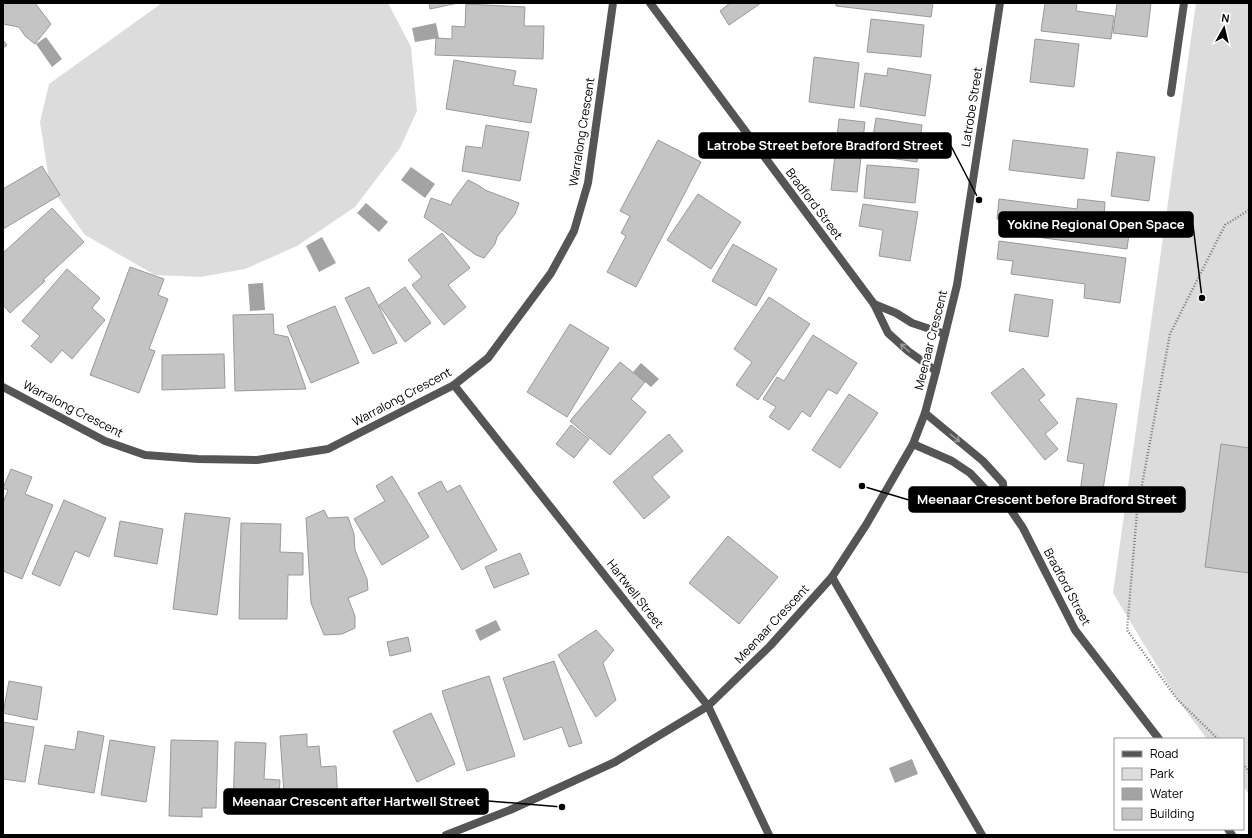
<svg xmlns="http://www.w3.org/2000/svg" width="1252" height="838" viewBox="0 0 1252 838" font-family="Manrope,sans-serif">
  <rect width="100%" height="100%" fill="#fff"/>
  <!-- green -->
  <g fill="#dcdcdc">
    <path d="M162 3H388L411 47 417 111 400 148 355 207 297 246 245 269 200 277 155 275 85 235 50 186 40 122 49 84Z"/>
    <path d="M1196 3H1249V794L1243 786V739H1207L1177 699 1113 593Z"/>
  </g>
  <!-- water -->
  <g fill="#a3a3a3">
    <path d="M436 23 439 38 415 42 412 28Z"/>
    <path d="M46 37 62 59 52 67 36 44Z"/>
    <path d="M411 167 435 184 425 198 401 180Z"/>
    <path d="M366 203 388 222 379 232 357 213Z"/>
    <path d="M322 237 336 263 319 272 306 246Z"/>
    <path d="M263 283 265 310 250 311 248 284Z"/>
    <path d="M641 363 659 379 651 387 633 372Z"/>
    <path d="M496 620 501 630 480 641 475 630Z"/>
    <path d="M912 759 918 774 895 783 889 768Z"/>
  </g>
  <!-- building -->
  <g fill="#c4c4c4" stroke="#999">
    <path d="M3 3H35L51 24 35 44 25 36 19 27 3 24Z"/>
    <path d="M429 3H458L430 9Z"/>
    <path d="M730 3H761L729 25 720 11Z"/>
    <path d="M836 3H933L931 17 836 6Z"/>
    <path d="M1045 3H1077L1076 11 1114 16 1111 39 1041 31Z"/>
    <path d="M1117 3H1151L1147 37 1113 33Z"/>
    <path d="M466 4 525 7 524 26H544L543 59 435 55 436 38 452 39V26L465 27Z"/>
    <path d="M871 19 924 25 921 57 867 52Z"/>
    <path d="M1035 39 1079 44 1074 87 1030 82Z"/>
    <path d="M3 40 7 45 3 48Z"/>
    <path d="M814 57 859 63 854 108 809 102Z"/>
    <path d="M454 60 516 71 513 85 537 89 531 123 446 109Z"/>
    <path d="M888 68 931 75 925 116 860 106 865 73 887 76Z"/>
    <path d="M876 118 922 125 917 162 870 155Z"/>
    <path d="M839 119 865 122 857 192 831 190Z"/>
    <path d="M486 125 529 132 520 181 462 171 466 146 482 148Z"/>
    <path d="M658 140 701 162 636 287 607 272 626 236 621 233 630 216 620 211Z"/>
    <path d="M1013 140 1088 149 1084 179 1009 170Z"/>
    <path d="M1117 152 1155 157 1149 201 1111 196Z"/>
    <path d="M867 165 919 169 915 203 864 198Z"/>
    <path d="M42 166 60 195 3 229V189Z"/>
    <path d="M468 180 478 185 485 190 519 203 515 214 497 237 495 244 484 258 476 255 424 217 431 198 451 205 453 200Z"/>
    <path d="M698 194 741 222 711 269 667 240Z"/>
    <path d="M999 199 1077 209 1078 199 1105 202 1104 216 1131 219 1127 249 1029 236 1030 224 997 219Z"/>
    <path d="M863 204 918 212 910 261 879 256 883 230 859 226Z"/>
    <path d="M52 208 84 242 43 280 45 281 10 313 3 305V253Z"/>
    <path d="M442 233 470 268 448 285 466 307 444 325 412 285 422 277 408 260Z"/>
    <path d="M999 241 1126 258 1120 303 1084 298 1085 284 1011 274 1013 261 997 259Z"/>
    <path d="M733 244 777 269 756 306 712 281Z"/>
    <path d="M130 267 164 279 158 295 168 299 149 349 155 351 139 393 90 375Z"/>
    <path d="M67 269 100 298 92 308 105 320 72 359 62 350 51 363 31 346 40 336 22 321Z"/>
    <path d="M369 287 397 343 373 354 345 298Z"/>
    <path d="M405 287 431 323 405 342 379 305Z"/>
    <path d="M1015 294 1053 300 1048 337 1009 331Z"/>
    <path d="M769 297 810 324 758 400 736 385 752 362 734 349Z"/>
    <path d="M335 306 359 363 311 383 287 326Z"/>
    <path d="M273 314 274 334 288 337 306 389 235 391 233 315Z"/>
    <path d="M570 324 609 348 567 417 527 392Z"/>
    <path d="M813 335 857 363 837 394 828 389 810 417 802 411 789 430 769 417 776 407 763 399 777 377 784 381Z"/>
    <path d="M224 354 225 388 162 390V355Z"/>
    <path d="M620 362 645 382 631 399 646 412 610 455 570 421Z"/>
    <path d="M1023 368 1045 395 1039 400 1058 423 1045 434 1058 449 1045 460 991 393Z"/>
    <path d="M849 394 878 413 840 468 812 450Z"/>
    <path d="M1077 398 1117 404 1102 495 1080 492 1084 464 1067 461Z"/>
    <path d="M571 425 589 439 574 458 556 444Z"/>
    <path d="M669 434 683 451 652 477 670 497 644 519 613 482Z"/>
    <path d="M1221 444 1249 448V573L1205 567Z"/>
    <path d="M11 469 32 477 25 494 53 505 22 579 3 571V503L8 490 3 488Z"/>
    <path d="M392 476 429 537 382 565 354 519 385 501 376 486Z"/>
    <path d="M441 481 447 492 460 485 497 550 462 570 418 493Z"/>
    <path d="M64 500 106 518 89 557 75 551 60 586 32 574Z"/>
    <path d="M324 510 328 518 348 517 354 534 355 550 367 579 368 590 348 598 355 616V628L342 634 324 635 311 603 306 518Z"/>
    <path d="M185 513 230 518 217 615 173 609Z"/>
    <path d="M120 521 163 529 157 564 114 556Z"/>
    <path d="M241 523 281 524 280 552 303 553V575H288L287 619H239Z"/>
    <path d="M728 536 778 577 739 624 689 583Z"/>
    <path d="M520 553 529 574 494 588 485 567Z"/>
    <path d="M596 630 614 650 603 663 616 700 596 717 558 655Z"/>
    <path d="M408 637 411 651 390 656 387 642Z"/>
    <path d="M554 661 582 743 569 747 562 727 524 740 503 678Z"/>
    <path d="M489 676 515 756 467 771 442 691Z"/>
    <path d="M9 681 42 687 37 720 3 713Z"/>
    <path d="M431 713 455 764 417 782 393 731Z"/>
    <path d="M3 722 34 727 25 782 3 779Z"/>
    <path d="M78 731 104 736 94 793 38 784 45 745 75 750Z"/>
    <path d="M307 734V747L319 746 321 767 336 766 338 803 285 807 280 736Z"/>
    <path d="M110 740 155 747 146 802 101 795Z"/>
    <path d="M171 740 218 741 216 808H202V817L169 816Z"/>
    <path d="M235 742 266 743 264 779 280 780 278 813 233 811Z"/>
  </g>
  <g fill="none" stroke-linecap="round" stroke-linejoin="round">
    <!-- path -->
    <g stroke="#777" stroke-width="2.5" stroke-dasharray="1 2" stroke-linecap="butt">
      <path d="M1218 739 1177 699 1127 630 1137 512 1170 334 1225 225 1249 210"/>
      <path d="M1243 764 1249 772"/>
    </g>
    <!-- service -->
    <path stroke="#555" stroke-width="8" d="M832 577 982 835"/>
    <!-- minor -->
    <g stroke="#555" stroke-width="8">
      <path d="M650 3 874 304 888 333 908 351 936 371"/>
      <path d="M1171 93 1184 3"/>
      <path d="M874 304 896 313 912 323 945 334"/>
      <path d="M454 385 708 706 769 835"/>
      <path d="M3 387 105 441 145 455 198 459 257 460 328 449 454 385 488 358 551 273 574 231 588 183 613 3"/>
      <path d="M446 835 510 810 615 762 708 706 770 646 832 577 866 525 913 444"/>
    </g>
    <!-- tertiary -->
    <g stroke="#555" stroke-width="8">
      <path d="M1000 3 957 285 936 371 925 413 913 444 952 461 970 473 988 492 1004 500 1023 528 1075 630 1159 739"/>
      <path d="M925 413 983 461 1003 483 1004 500"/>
      <path d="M1228 829 1232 835"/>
    </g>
  </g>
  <!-- one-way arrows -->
  <defs><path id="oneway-shaft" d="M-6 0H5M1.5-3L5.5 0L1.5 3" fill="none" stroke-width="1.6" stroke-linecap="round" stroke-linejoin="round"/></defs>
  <g stroke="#999">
    <use href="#oneway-shaft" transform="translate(905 348) rotate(-138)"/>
    <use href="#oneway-shaft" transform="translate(955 438) rotate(39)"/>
  </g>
  <g text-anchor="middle" stroke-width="4" stroke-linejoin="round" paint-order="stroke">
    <!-- street labels -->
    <g font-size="12" fill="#000" stroke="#fff">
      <text transform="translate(972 107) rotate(-81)" y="4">Latrobe Street</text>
      <text transform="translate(582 132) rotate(-81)" y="4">Warralong Crescent</text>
      <text transform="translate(814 204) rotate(53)" y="4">Bradford Street</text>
      <text transform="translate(931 340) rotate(-76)" y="4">Meenaar Crescent</text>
      <text transform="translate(402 397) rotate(-28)" y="4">Warralong Crescent</text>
      <text transform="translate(73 409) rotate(27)" y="4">Warralong Crescent</text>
      <text transform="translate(1067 587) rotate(62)" y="4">Bradford Street</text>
      <text transform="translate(635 594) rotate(52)" y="4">Hartwell Street</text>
      <text transform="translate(772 624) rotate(-47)" y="4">Meenaar Crescent</text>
    </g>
  </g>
  <!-- callouts -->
  <path fill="none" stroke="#000" stroke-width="1.5" d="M979 200L951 146M1202 298L1193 225M862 486L909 500M562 807L488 801"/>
  <g fill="#000" stroke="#fff" stroke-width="1.5">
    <circle cx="979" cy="200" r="4"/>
    <circle cx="1202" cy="298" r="4"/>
    <circle cx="862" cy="486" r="4"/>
    <circle cx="562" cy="807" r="4"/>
  </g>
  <g fill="#000" stroke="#000" stroke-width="1.5">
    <rect x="699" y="133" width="252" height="25" rx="4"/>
    <rect x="999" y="212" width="194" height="25" rx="4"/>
    <rect x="909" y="487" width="276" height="25" rx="4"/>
    <rect x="224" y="789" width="264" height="25" rx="4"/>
  </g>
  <g font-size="13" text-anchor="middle" font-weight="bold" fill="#fff">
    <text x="825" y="150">Latrobe Street before Bradford Street</text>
    <text x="1096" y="229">Yokine Regional Open Space</text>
    <text x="1047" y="504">Meenaar Crescent before Bradford Street</text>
    <text x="356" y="806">Meenaar Crescent after Hartwell Street</text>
  </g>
  <!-- border -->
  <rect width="1252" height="838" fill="none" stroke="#000000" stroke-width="8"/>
  <!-- legend -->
  <rect x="1114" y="738" width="130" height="92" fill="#ffffff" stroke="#999999"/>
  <rect x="1122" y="751" width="20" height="6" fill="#555555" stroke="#999999"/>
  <text x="1150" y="758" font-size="12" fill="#000000">Road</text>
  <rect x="1122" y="768" width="20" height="12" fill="#dcdcdc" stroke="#999999"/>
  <text x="1150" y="778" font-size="12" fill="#000000">Park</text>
  <rect x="1122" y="788" width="20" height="12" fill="#a3a3a3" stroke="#999999"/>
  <text x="1150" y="798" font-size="12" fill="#000000">Water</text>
  <rect x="1122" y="808" width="20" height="12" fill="#c4c4c4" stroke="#999999"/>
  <text x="1150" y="818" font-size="12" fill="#000000">Building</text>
  <!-- north arrow -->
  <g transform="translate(1224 28) rotate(8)" stroke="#ffffff" stroke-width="3" paint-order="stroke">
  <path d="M0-3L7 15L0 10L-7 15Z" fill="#000000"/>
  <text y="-6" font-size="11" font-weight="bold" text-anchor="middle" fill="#000000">N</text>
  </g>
</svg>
